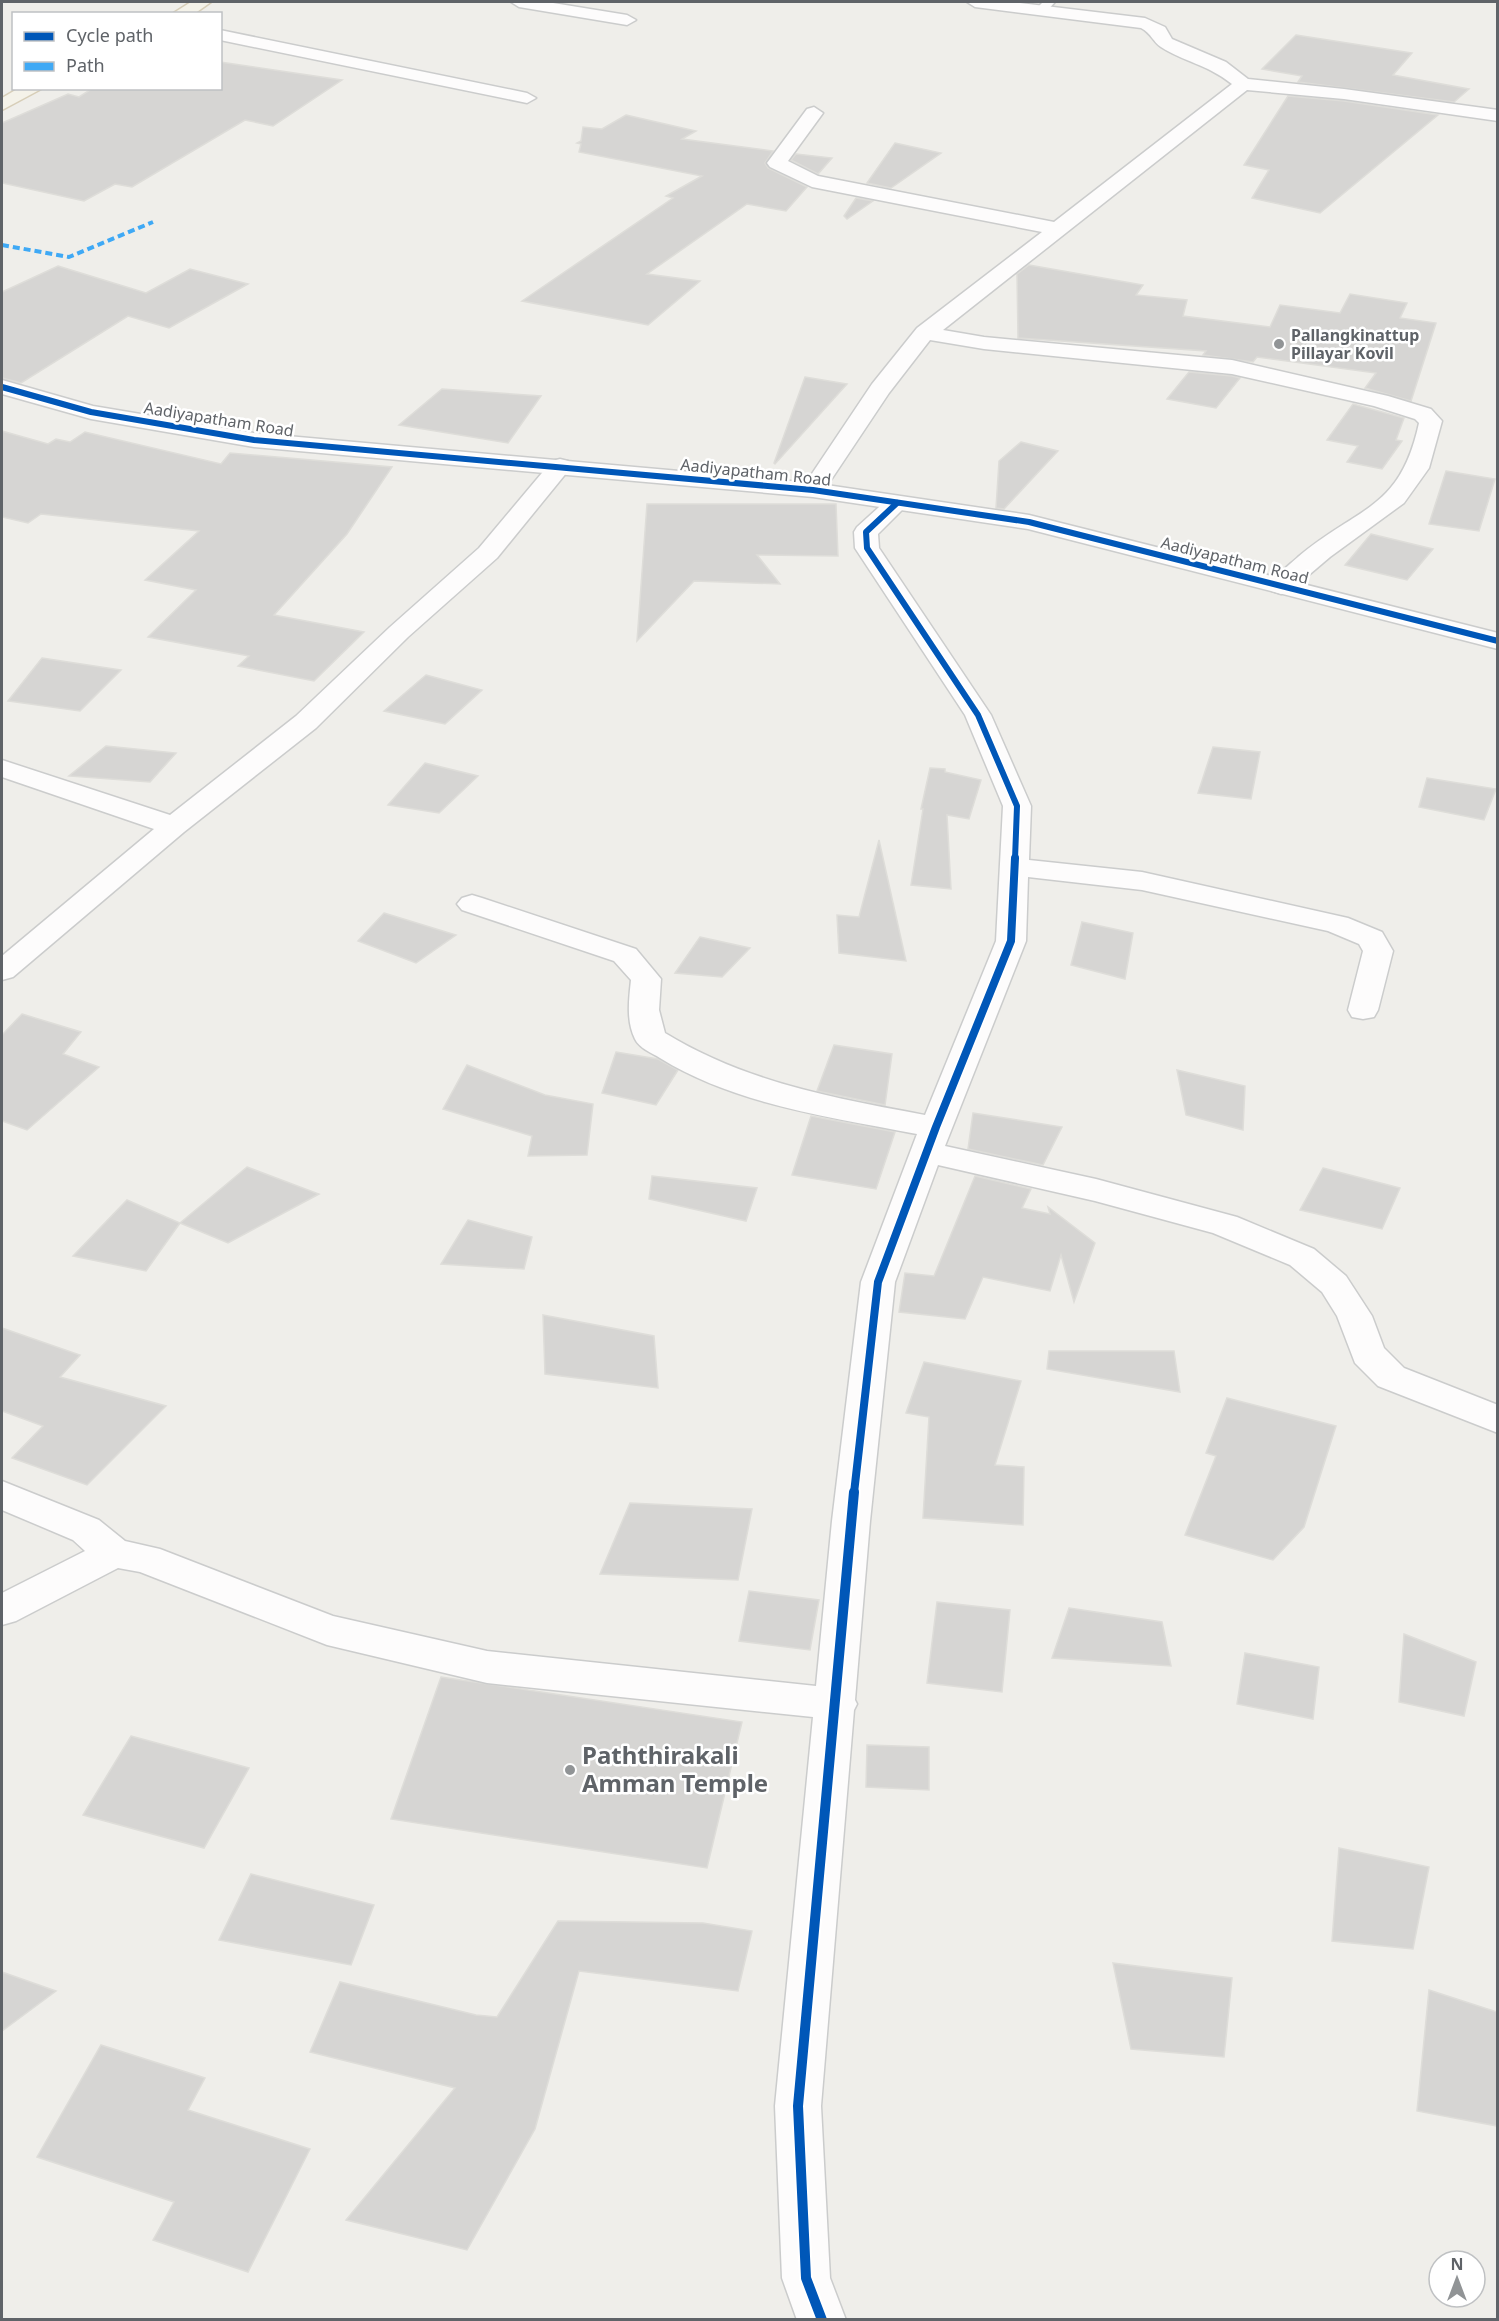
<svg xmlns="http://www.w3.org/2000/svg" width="1499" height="2321" viewBox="0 0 1499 2321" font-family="'Noto Sans',sans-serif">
  <rect width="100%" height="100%" fill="#efeeea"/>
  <!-- building -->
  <g fill="#d6d5d3" stroke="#deddd9" stroke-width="1.5">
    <path d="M1296 35 1412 53 1393 75 1469 89 1454 102 1298 82 1302 76 1262 69Z"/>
    <path d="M220 62 342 80 273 126 245 120 132 187 115 184 84 201 2 183V123L68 94 79 97 93 88H220Z"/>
    <path d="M1288 96 1344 101 1438 115 1320 213 1252 198 1269 170 1244 165Z"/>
    <path d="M626 115 696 131 682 139 773 151 765 163 768 168 807 187 786 211 747 204 647 274 700 281 648 325 522 301 673 198 666 196 702 176 579 152 581 144 577 143 581 141 583 127 602 129Z"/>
    <path d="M895 143 941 153 891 188 867 183Z"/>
    <path d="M796 154 832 158 818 174 791 160Z"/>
    <path d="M856 198 873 201 847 219 844 216Z"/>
    <path d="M1029 265 1143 285 1136 295 1187 300 1183 316 1270 327 1280 305 1340 313 1350 294 1407 303 1400 318 1436 323 1411 401 1365 388 1376 373 1257 357 1253 362 1203 355 1206 351 1018 338 1017 274Z"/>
    <path d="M58 266 146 293 190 269 248 284 169 328 128 316 21 383 2 378V292Z"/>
    <path d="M1189 372 1232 376 1240 378 1216 408 1167 399Z"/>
    <path d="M805 377 847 384 775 464 774 463Z"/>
    <path d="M442 389 541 396 508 443 399 425Z"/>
    <path d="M1353 404 1404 418 1396 440 1402 441 1382 469 1347 462 1358 446 1327 440Z"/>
    <path d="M2 431 48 444 56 439 70 442 85 432 221 464 230 453 392 467 347 534 274 615 364 632 314 681 238 666 249 656 148 637 196 590 145 580 199 531 41 514 28 523 2 517Z"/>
    <path d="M1021 442 1058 451 1004 509 996 508 999 461Z"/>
    <path d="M1446 471 1495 479 1479 531 1429 524Z"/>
    <path d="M647 504H836L838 556 757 555 780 584 694 581 637 641Z"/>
    <path d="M1371 534 1433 549 1407 580 1345 565Z"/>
    <path d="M42 658 121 670 80 711 8 701Z"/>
    <path d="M426 675 482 690 445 724 384 711Z"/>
    <path d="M106 746 176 753 150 782 69 776Z"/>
    <path d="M1213 747 1260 752 1251 799 1198 793Z"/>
    <path d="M425 763 478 776 439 813 388 805Z"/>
    <path d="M930 768 945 769V772L981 780 969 819 947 815 951 889 911 885 923 809H921Z"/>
    <path d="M1427 778 1496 789 1484 820 1419 807Z"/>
    <path d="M879 840 906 961 839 953 837 915 859 917Z"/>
    <path d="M384 913 456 935 416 963 358 941Z"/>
    <path d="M1082 922 1133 933 1125 979 1071 965Z"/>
    <path d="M700 937 750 948 722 977 675 973Z"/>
    <path d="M22 1014 81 1032 63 1054 99 1067 27 1130 2 1121V1035Z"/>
    <path d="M834 1045 892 1054 885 1105 817 1091Z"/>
    <path d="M616 1052 658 1059 678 1070 656 1105 602 1093Z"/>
    <path d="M467 1065 545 1095 593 1104 587 1155 528 1156 532 1136 443 1109Z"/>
    <path d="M1177 1070 1245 1086 1243 1130 1186 1115Z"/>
    <path d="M973 1113 1062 1127 1043 1165 968 1149Z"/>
    <path d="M811 1116 895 1132 876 1189 792 1175Z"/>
    <path d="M247 1167 319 1194 228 1243 180 1223Z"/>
    <path d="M1323 1168 1400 1188 1382 1229 1300 1210Z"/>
    <path d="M652 1176 757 1188 746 1221 649 1199Z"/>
    <path d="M975 1176 1031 1189 1022 1208 1050 1214 1048 1207 1095 1243 1074 1302 1061 1255 1050 1291 983 1277 965 1319 899 1312 905 1273 934 1276Z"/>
    <path d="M127 1200 180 1223 146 1271 73 1256Z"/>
    <path d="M468 1220 532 1237 524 1269 441 1264Z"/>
    <path d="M543 1315 654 1336 658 1388 545 1374Z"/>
    <path d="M2 1328 80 1355 60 1377 166 1406 87 1485 12 1458 43 1426 2 1411Z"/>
    <path d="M1049 1351H1174L1180 1392 1047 1369Z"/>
    <path d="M924 1362 1021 1381 995 1465 1024 1467 1023 1525 923 1518 929 1417 906 1413Z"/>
    <path d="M1227 1398 1336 1426 1304 1527 1273 1560 1185 1535 1216 1456 1206 1453Z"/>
    <path d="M630 1503 752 1509 738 1580 600 1574Z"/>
    <path d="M749 1591 819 1600 810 1650 739 1641Z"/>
    <path d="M937 1602 1010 1610 1002 1692 927 1683Z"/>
    <path d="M1069 1608 1162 1622 1171 1666 1052 1658Z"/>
    <path d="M1404 1634 1476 1662 1464 1716 1399 1702Z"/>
    <path d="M1245 1653 1319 1667 1313 1719 1237 1704Z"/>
    <path d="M441 1677 742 1722 707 1868 391 1819Z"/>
    <path d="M131 1736 249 1768 204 1848 83 1815Z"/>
    <path d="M867 1745 929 1747V1790L866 1787Z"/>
    <path d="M1339 1848 1429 1867 1413 1949 1332 1941Z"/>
    <path d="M251 1874 374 1905 351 1965 219 1940Z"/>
    <path d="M558 1921 703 1923 752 1931 738 1991 579 1971 535 2129 467 2250 346 2220 455 2088 310 2052 340 1982 476 2015 497 2017Z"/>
    <path d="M1113 1963 1232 1978 1224 2057 1131 2049Z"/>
    <path d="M2 1972 56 1991 2 2031Z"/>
    <path d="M1429 1990 1497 2012V2126L1417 2111Z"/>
    <path d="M101 2045 205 2078 188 2110 310 2149 248 2272 153 2240 174 2202 37 2157Z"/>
  </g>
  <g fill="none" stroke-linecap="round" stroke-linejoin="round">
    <!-- service casing -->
    <g stroke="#cbcccc" stroke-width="3">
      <path id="service" d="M1043 2H1055L1045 13H1037L1035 10Z"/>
    </g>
    <!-- minor casing -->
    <g stroke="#cbcccc" stroke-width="3">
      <g id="minor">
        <path d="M511 2H547L627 15 636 20 627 25 519 7Z"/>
        <path d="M967 2H1012L1145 18 1165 27 1172 39 1226 62 1248 79 1344 89 1498 110V121L1344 99 1247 90 943 330 984 337 1232 360 1388 396 1431 409 1442 421 1429 468 1404 503 1330 557 1290 591 1281 594 1272 591 1268 586C1276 575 1288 566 1298 557 1358 506 1400 511 1419 423L1415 419 1374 406 1232 374 984 349 930 340 889 393 821 495H805L801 490 872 384 917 328 1042 232 812 187 770 167 767 163 807 109 814 107 823 113 788 161 818 176 1054 222 1232 84C1207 64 1184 62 1161 47 1153 42 1152 34 1141 28L975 7Z"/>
        <path d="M220 30 527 93 536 98 527 103 220 40Z"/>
        <path d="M560 459 568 461 572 466 497 558 408 637 316 728 184 832 13 977 2 980V956L154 829 2 777V760L170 815 296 716 390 627 479 548 552 461Z"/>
        <path d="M897 496 905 498 909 503 878 534 879 548 991 715 1031 806 1029 860 1142 872 1348 918 1382 932 1393 951 1378 1010 1374 1017 1363 1019 1352 1017 1348 1010 1363 951 1359 944 1328 931 1142 890 1028 877 1026 941 945 1146 1096 1179 1237 1217 1314 1249 1346 1276 1372 1316 1384 1348 1404 1368 1498 1405V1433L1378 1386 1355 1363 1337 1316 1322 1292 1290 1265 1213 1233 1095 1201 938 1165 895 1282 870 1521 855 1700 857 1704 854 1710 821 2106 830 2278 846 2320H797L782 2278 775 2106 813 1717 487 1683 327 1645 140 1572 118 1568 16 1621 2 1625V1593L85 1551 73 1540 2 1510V1481L99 1520 125 1541 160 1549 333 1616 487 1651 816 1686 832 1521 861 1282 917 1134C831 1117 736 1105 660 1058 652 1053 639 1048 635 1039 626 1021 629 999 631 980L614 961 462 910 457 904 462 898 472 895 482 898 636 949 661 979 659 1010 665 1033C745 1082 833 1098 925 1115L996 941 1003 806 965 715 855 548 854 532 857 527 889 498Z"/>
      </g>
    </g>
    <!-- tertiary casing -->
    <g stroke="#cbcccc" stroke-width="3">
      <path id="tertiary" d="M2 380 93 406 254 433 813 483 1029 515 1498 633V649L1028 529 813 497 254 447 91 419 2 394Z"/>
    </g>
    <!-- primary casing -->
    <g stroke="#d7ceb8" stroke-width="3">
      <g id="primary">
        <path d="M191 2H211L194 14H172Z"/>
        <path d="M19 88H43L2 110V98Z"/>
      </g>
    </g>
    <!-- service -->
    <use href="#service" fill="#fdfcfc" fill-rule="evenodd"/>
    <!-- minor -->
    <use href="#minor" fill="#fdfcfc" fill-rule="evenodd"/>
    <!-- tertiary -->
    <use href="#tertiary" fill="#fdfcfc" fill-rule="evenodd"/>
    <!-- primary -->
    <use href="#primary" fill="#f4f2e9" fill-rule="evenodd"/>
    <!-- quiet -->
    <path stroke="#3fa9f5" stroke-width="4" stroke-dasharray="7 4" stroke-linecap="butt" d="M2 245 69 257 153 222"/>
    <!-- cycleway-far2 casing -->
    <g stroke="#fff" stroke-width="9">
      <g id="cycleway-far2">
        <path d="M2 387 91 412 254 440 813 490 1029 522 1498 641"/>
        <path d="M897 503 866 532 867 548 978 715 1017 806 1015 859"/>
      </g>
    </g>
    <!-- cycleway-far1 casing -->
    <g stroke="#fff" stroke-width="11">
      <path id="cycleway-far1" d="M854 1493 878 1282 936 1127 1011 941 1015 858"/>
    </g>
    <!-- cycleway casing -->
    <g stroke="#fff" stroke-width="14">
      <path id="cycleway" d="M822 2320 806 2278 798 2106 854 1492"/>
    </g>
    <!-- cycleway-far2 -->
    <use href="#cycleway-far2" stroke="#0057b8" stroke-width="6"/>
    <!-- cycleway-far1 -->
    <use href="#cycleway-far1" stroke="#0057b8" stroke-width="8"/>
    <!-- cycleway -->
    <use href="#cycleway" stroke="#0057b8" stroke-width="10"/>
  </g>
  <!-- markers -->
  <g fill="#919496" stroke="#fff" stroke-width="2">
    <circle cx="1279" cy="344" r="6"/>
    <circle cx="570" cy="1770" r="6"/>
  </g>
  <g text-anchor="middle" stroke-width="5" stroke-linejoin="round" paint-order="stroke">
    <!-- far-poi labels -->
    <g font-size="16" font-weight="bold" fill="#5f6368" stroke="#fff" text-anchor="start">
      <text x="1291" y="341">Pallangkinattup<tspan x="1291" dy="18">Pillayar Kovil</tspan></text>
    </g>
    <!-- far-street labels -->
    <g font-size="16" fill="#5f6368" stroke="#fff">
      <text transform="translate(219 419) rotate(9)" y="6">Aadiyapatham Road</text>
      <text transform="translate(756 472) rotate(6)" y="6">Aadiyapatham Road</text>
      <text transform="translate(1235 560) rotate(14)" y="6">Aadiyapatham Road</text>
    </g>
    <!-- near-poi labels -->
    <g font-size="24" font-weight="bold" fill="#5f6368" stroke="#fff" text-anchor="start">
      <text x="582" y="1764">Paththirakali<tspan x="582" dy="28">Amman Temple</tspan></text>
    </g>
  </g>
  <!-- border -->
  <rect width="1499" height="2321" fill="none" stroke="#5f6368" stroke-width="6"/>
  <!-- legend -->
  <rect x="12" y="12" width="210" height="78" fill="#ffffff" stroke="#bfc1c3" stroke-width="1.5"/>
  <rect x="24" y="32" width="30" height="9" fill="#0057b8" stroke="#bfc1c3" stroke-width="1.5"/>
  <text x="66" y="42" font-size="18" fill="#5f6368">Cycle path</text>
  <rect x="24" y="62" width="30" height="9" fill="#3fa9f5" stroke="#bfc1c3" stroke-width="1.5"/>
  <text x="66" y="72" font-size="18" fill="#5f6368">Path</text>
  <!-- north arrow -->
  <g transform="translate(1457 2279)"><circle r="28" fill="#ffffff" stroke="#bfc1c3" stroke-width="1.5"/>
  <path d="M0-4.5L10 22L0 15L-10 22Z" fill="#919496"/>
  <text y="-9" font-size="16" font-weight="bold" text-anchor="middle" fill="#5f6368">N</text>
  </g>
</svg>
